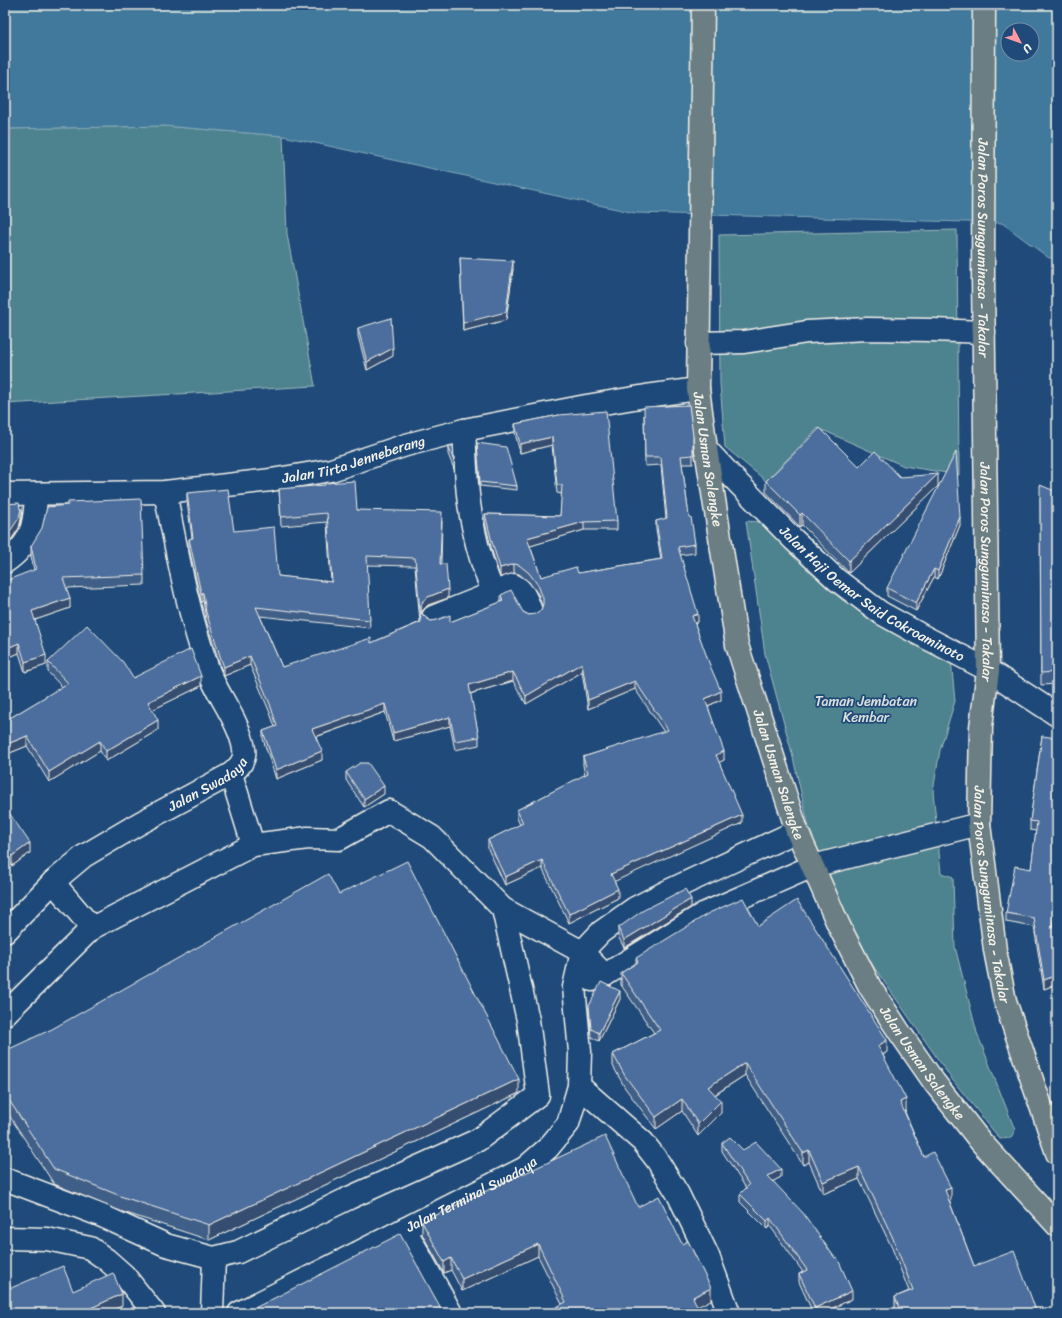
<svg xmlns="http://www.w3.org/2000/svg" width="1062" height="1318" viewBox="0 0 1062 1318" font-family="Sriracha,sans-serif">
  <rect width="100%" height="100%" fill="#1f4a7a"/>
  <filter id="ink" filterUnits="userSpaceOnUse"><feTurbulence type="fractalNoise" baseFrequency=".025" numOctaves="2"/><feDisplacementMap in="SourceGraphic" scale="8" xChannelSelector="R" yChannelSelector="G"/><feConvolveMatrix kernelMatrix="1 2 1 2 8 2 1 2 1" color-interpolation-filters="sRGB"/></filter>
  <g filter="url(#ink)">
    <!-- green -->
    <g fill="#4e828f" stroke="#a1babc">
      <path d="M164 126 283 136 287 234 315 386 5 404V129Z"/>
      <path d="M957 230 959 475 904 466 818 428 766 481 725 447 720 383 719 235Z"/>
      <path d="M746 521 760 522 842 600 896 631 950 649 955 701 940 750 933 791 941 873 953 877 955 947 977 1033 1015 1130 1011 1138 1000 1139 951 1078 842 921 811 837 792 753 765 654Z"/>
    </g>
    <!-- water -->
    <path fill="#40799b" stroke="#88a9ba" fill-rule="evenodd" d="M5 5H1057V258H1049L1002 223 635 213 283 136 164 126 5 129ZM1008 30H1032V54H1008Z"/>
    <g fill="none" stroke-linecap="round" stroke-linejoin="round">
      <!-- minor casing -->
      <g stroke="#f4f1e8" stroke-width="25">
        <g id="minor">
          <path d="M698 343 744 342 807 332 867 329 932 330 984 332"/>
          <path d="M464 430C466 463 466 498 474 531 478 552 485 572 493 592"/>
          <path id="s1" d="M706 449 738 483 794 540 837 580 881 613 919 634 988 670 1057 715"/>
          <path id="s2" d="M5 494 165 492 271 480 331 470 406 445 464 430 586 406 646 396 698 389"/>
          <path d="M5 562C32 544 35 524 36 494"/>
          <path d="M433 617 513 585C524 590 527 601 531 611"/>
          <path d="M231 774 253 845"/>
          <path d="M53 882 92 928"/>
          <path id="s3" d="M5 932 53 882 84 856 140 823 231 774C239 767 246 760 244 749 240 723 218 696 209 672 188 614 177 552 165 492"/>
          <path d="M592 980 605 975 703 914 813 866 979 824"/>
          <path d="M5 1014 92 928 253 845 308 838 339 839 389 811 432 837 503 909 582 952 605 975"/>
          <path d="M579 1086 643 1142 657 1160 678 1194 708 1256 729 1313"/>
          <path d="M5 1179 100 1215 166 1245 214 1258 238 1252 349 1198 478 1140 538 1095 528 1020 503 909"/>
          <path d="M405 1229 451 1313"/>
          <path d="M5 1238 47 1239 90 1248 107 1260 124 1275 154 1313"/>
          <path d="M212 1313 214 1258"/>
          <path id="s4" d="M239 1313 525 1168 548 1148 568 1124 579 1086 580 1052 574 987 582 952 601 932 635 908 666 892 797 831"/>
        </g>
      </g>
      <!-- highway casing -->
      <g stroke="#f4f1e8" stroke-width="25">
        <g id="highway">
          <path id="s5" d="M703 5 698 389 706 449 737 645 797 831 839 926 870 987 898 1030 934 1082 981 1142 1057 1225"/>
          <path id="s6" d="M984 5 983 279 988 670 981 727 979 824 995 950 1005 1001 1057 1153"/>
        </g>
      </g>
      <!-- minor -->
      <use href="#minor" stroke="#1f4a7a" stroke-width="22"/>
      <!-- highway -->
      <use href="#highway" stroke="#6b7e84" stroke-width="22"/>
    </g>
    <!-- wall -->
    <g fill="#415f88" stroke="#f4f1e8" fill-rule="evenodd">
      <path d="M460 258 513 269 506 320 463 331Z"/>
      <path d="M358 328 393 356 367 370 358 336Z"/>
      <path d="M559 415 617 521V530H584L530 546 541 577 578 573 661 559 656 529V521L666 519 661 465 645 466 644 415 693 436V464H682L689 517 695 544V553L680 555 698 622 695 624 721 700 708 706 724 760 719 762 742 823 614 881 618 898 569 923 542 868 505 885 488 849V840L520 825 517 818V810L585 775 583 765V757L664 732 635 689 588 709 582 672 526 704 513 681 470 694 479 737V745L455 750 450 726 393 741 385 712 316 737 322 760 276 779 263 739V731L275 727 270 713 250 665 224 676 221 668 206 620 203 601 201 602 189 548V539L192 538 187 502V493L234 531 278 576 331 582 327 522 281 526 279 489 357 510 442 521 441 564 448 598 428 605 423 610 422 613 426 618 431 621 450 622 501 602V595L523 612 529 615 535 614 541 610 542 606 538 594 529 582 519 574 514 573 500 577 492 551 485 522V514L560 516 562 494 557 493 552 445 520 453 515 433V424ZM367 565 415 566 420 622 371 643 282 667 260 616 370 628Z"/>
      <path d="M448 446 454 461V469L448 454Z"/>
      <path d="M477 448 517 486V490L480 486Z"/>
      <path d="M859 467 900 477 938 486 849 573 802 525 800 527 766 492V481Z"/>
      <path d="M1057 492V684L1041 685 1040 497Z"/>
      <path d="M5 504 20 509 21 519 19 528 11 540 5 546Z"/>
      <path d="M960 525 938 579 934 577 916 611 887 596V588Z"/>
      <path d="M31 546 144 575V585L67 588 70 608 35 620 46 665 25 672 19 653 5 659 34 570 31 556Z"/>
      <path d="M48 662 133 678 201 686 152 710 158 730 106 761 100 751 49 782 27 746 5 755V721L62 687 48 672Z"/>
      <path d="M1042 736 1054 927 1057 928V984L1044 989 1034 927 1006 922V913L1031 869 1036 831 1030 830V821Z"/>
      <path d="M346 772 384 794 364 807 346 780Z"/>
      <path d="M5 807 30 853 12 866 5 856Z"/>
      <path d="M339 894 519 1093 209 1240 123 1212 54 1184 5 1109V1074Z"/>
      <path d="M691 907 624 948 618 936V928Z"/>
      <path d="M758 926 887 1052 883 1055 906 1111 905 1112 924 1157 951 1200H949L974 1266 1037 1313H896L895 1309V1297L909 1291 892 1248 859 1179 823 1194 809 1162 803 1165 745 1075 715 1095 721 1113 698 1136 682 1111 656 1129 625 1088 613 1066V1054L654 1033 621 985V973L636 963V958Z"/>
      <path d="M620 999 599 1041 591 1037 589 1014V1006Z"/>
      <path d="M722 1143 743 1150 781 1177 773 1181 852 1299 822 1313H813L799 1282V1274L803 1272 770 1226 767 1229 740 1202V1194L746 1188 722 1151Z"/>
      <path d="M638 1207 682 1244 711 1300 562 1304 538 1256 462 1291 451 1270 444 1273 422 1234V1222Z"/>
    </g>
    <!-- shaded-wall -->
    <g fill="#354d6f" stroke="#f4f1e8">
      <path d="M513 261V269L506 320 463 331V323Z"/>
      <path d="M393 348V356L367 370V362Z"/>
      <path d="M552 437V445L520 453V444Z"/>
      <path d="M938 474V486L849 573V561Z"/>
      <path d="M21 509V519L19 528 11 540 6 546V536Z"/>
      <path d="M802 513V525L800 527V515Z"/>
      <path d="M960 517V525L938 579V571Z"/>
      <path d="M584 522V530L527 547V538Z"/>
      <path d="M514 564V573L500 577V568Z"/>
      <path d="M934 569V577L916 611V603Z"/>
      <path d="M448 589V598L428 605 423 610 421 615V606L423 601 428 597Z"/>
      <path d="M201 593H203V601L201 602Z"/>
      <path d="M70 598V608L32 621V611Z"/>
      <path d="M698 614V622L692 624V616Z"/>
      <path d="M19 643V653L5 659V649Z"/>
      <path d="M46 655V665L25 672V662Z"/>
      <path d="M250 656V665L224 676V667Z"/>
      <path d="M582 663V672L526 704V696Z"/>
      <path d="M513 672V681L469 694V685Z"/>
      <path d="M201 676V686L148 712V702Z"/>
      <path d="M635 681V689L588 709V700Z"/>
      <path d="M721 691V700L705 707V699Z"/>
      <path d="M385 704V712L312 738V729Z"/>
      <path d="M450 717V726L393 741V733Z"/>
      <path d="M158 720V730L106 761V751Z"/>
      <path d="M27 736V746L5 755V745Z"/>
      <path d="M100 741V751L49 782V772Z"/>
      <path d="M322 751V760L276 779V770Z"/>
      <path d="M724 751V760L716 764V755Z"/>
      <path d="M384 786V794L364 807V799Z"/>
      <path d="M742 815V823L611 883V874Z"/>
      <path d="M30 843V853L12 866V856Z"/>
      <path d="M542 860V868L505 885V877Z"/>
      <path d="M618 889V898L569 923V914Z"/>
      <path d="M691 899V907L624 948V940Z"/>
      <path d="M1057 900V909L1052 936V927Z"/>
      <path d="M1057 975V984L1044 989V980Z"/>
      <path d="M620 991V999L599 1041V1033Z"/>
      <path d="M887 1040V1052L878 1058V1046Z"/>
      <path d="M745 1063V1075L708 1099V1087Z"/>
      <path d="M519 1079V1093L209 1240V1225Z"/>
      <path d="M682 1099V1111L656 1129V1117Z"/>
      <path d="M906 1099V1111L900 1114V1102Z"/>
      <path d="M721 1101V1113L698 1136V1124Z"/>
      <path d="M809 1150V1162L803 1165V1153Z"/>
      <path d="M859 1167V1179L823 1194V1182Z"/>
      <path d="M781 1169V1177L768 1184V1176Z"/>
      <path d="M951 1188V1200L945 1202V1190Z"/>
      <path d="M770 1218V1226L767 1229V1221Z"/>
      <path d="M538 1244V1256L462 1291V1279Z"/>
      <path d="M451 1258V1270L444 1273V1262Z"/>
      <path d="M711 1288V1300L693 1309V1297Z"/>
      <path d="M852 1291V1299L822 1313H815V1308Z"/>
      <path d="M122 1294V1306L106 1313H82V1312Z"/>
    </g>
    <!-- building -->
    <g fill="#4c6e9e" stroke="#f4f1e8" fill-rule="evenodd">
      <path d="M460 258 513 261 506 312 463 323Z"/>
      <path d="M391 318 393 348 367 362 358 328Z"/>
      <path d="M689 405 693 436V455L681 456 689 517H691L695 544 678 547 698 614 692 616 711 668 721 691 705 699 724 751 716 755 742 815 611 874 618 889 569 914 542 860 505 877 488 840 523 823 517 810 588 773 583 757 668 730 635 681 588 700 582 663 526 696 513 672 469 685 479 737 455 741 450 717 393 733 385 704 312 729 322 751 276 770 263 731 277 726 270 704 250 656 224 667 221 659 206 612 203 593H201L189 539 193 538 187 493 228 489 234 531 274 527 278 576 332 582 327 513 281 517 279 489 325 485V483L355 481 357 510 442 512 440 564H446L448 589 428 597 423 601 421 606V613L426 618 431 621 437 620 450 615V622L503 601 501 595 511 590 523 612 529 615 535 614 541 610 543 604V598L538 585 529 573 519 565 514 564 500 568 492 542 485 514 560 516 562 485H557L552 437 520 444 515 424 559 415 606 411 617 521 584 522 527 538 541 577 576 567 578 573 662 559 656 521 667 518 661 457H645L644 407ZM367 556 415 558 421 622 371 643V638L282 667 256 607 370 620Z"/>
      <path d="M820 428 859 467 875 451 900 477 938 474 849 561 802 513 800 515 766 481Z"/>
      <path d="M477 443 506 447 517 486 480 482Z"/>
      <path d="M448 446H453L454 461Z"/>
      <path d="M956 452 960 517 938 571 934 569 916 603 887 588Z"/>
      <path d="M1040 485 1057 492V672L1041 673Z"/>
      <path d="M141 499 144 575 63 578 70 598 32 611 46 655 25 662 19 643 5 649V581L36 569 31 546 42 528 47 507 68 505V502Z"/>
      <path d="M19 503 20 509H21L19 518 11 530 5 536V504Z"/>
      <path d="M87 625 123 662 133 678 191 649 201 676 148 702 158 720 106 751 100 741 49 772 27 736 5 745V721L68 683 48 662Z"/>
      <path d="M1042 736 1057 738V900L1052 927 1057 928V975L1044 980 1034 918 1006 913 1015 866 1031 869 1037 822 1030 821Z"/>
      <path d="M360 763H368L384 786 364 799 346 772Z"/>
      <path d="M5 807 30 843 12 856 5 846Z"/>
      <path d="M407 861 519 1079 209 1225 123 1197 54 1169 5 1094V1074L7 1050 52 1029 328 874 339 894Z"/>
      <path d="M685 889 691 899 624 940 618 928 642 911Z"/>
      <path d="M743 898 758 926 797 900 887 1040 878 1046 906 1099 900 1102 924 1157 933 1152 951 1188 945 1190 974 1266 1014 1251 1037 1313H901L895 1297 913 1290 892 1236 859 1167 823 1182 809 1150 803 1153 745 1063 708 1087 721 1101 698 1124 682 1099 656 1117 625 1076 613 1054 660 1030 621 973 638 962 636 958 709 913Z"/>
      <path d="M601 982 620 991 599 1033 591 1029 589 1006Z"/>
      <path d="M605 1136 638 1207 659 1196 682 1244 688 1241 711 1288 693 1297 700 1313H545L566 1302 538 1244 462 1279 451 1258 444 1262 422 1222 471 1198Z"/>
      <path d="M730 1137 743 1150 756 1142 781 1169 768 1176 803 1213 835 1258 837 1257 852 1291 815 1308 799 1274 807 1270 770 1218 767 1221 740 1194 749 1185 722 1143Z"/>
      <path d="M400 1234 438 1303 442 1313H242H245Z"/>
      <path d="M63 1266 73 1291 113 1273 122 1294 82 1312V1313H5V1274L11 1288Z"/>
    </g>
  </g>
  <g text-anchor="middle" stroke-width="3.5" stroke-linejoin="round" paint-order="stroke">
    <!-- street labels -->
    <g font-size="14" fill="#f4f1e8" stroke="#1f4a7a">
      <text dy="5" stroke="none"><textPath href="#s6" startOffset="243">Jalan Poros Sungguminasa - Takalar</textPath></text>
      <text dy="5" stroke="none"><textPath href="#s2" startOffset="352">Jalan Tirta Jenneberang</textPath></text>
      <text dy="5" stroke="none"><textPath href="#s5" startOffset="455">Jalan Usman Salengke</textPath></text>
      <text dy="5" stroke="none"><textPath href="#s6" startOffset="567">Jalan Poros Sungguminasa - Takalar</textPath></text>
      <text dy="5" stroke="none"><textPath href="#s1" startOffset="222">Jalan Haji Oemar Said Cokroaminoto</textPath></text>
      <text dy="5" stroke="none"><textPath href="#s5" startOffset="779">Jalan Usman Salengke</textPath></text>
      <text dy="5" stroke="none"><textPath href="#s3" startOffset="253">Jalan Swadaya</textPath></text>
      <text dy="5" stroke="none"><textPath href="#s6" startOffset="891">Jalan Poros Sungguminasa - Takalar</textPath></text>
      <text dy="5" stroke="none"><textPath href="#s5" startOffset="1103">Jalan Usman Salengke</textPath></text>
      <text dy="5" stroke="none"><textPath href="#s4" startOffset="261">Jalan Terminal Swadaya</textPath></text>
    </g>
    <!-- park labels -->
    <g font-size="14" fill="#dbe0db" stroke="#1f4a7a">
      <text x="866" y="706">Taman Jembatan<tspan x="866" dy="16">Kembar</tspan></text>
    </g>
  </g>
  <!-- margin -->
  <rect width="1062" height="1318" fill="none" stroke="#1f4a7a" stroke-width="20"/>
  <rect x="10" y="10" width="1042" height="1298" fill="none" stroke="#f4f1e8" stroke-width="1.5" filter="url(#ink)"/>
  <!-- north arrow -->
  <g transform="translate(1020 42) rotate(131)"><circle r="19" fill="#1f4a7a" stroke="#748da6"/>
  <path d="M0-3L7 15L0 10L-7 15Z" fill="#ff9aa2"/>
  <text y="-6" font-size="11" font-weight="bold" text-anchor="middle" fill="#f4f1e8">U</text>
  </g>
</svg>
